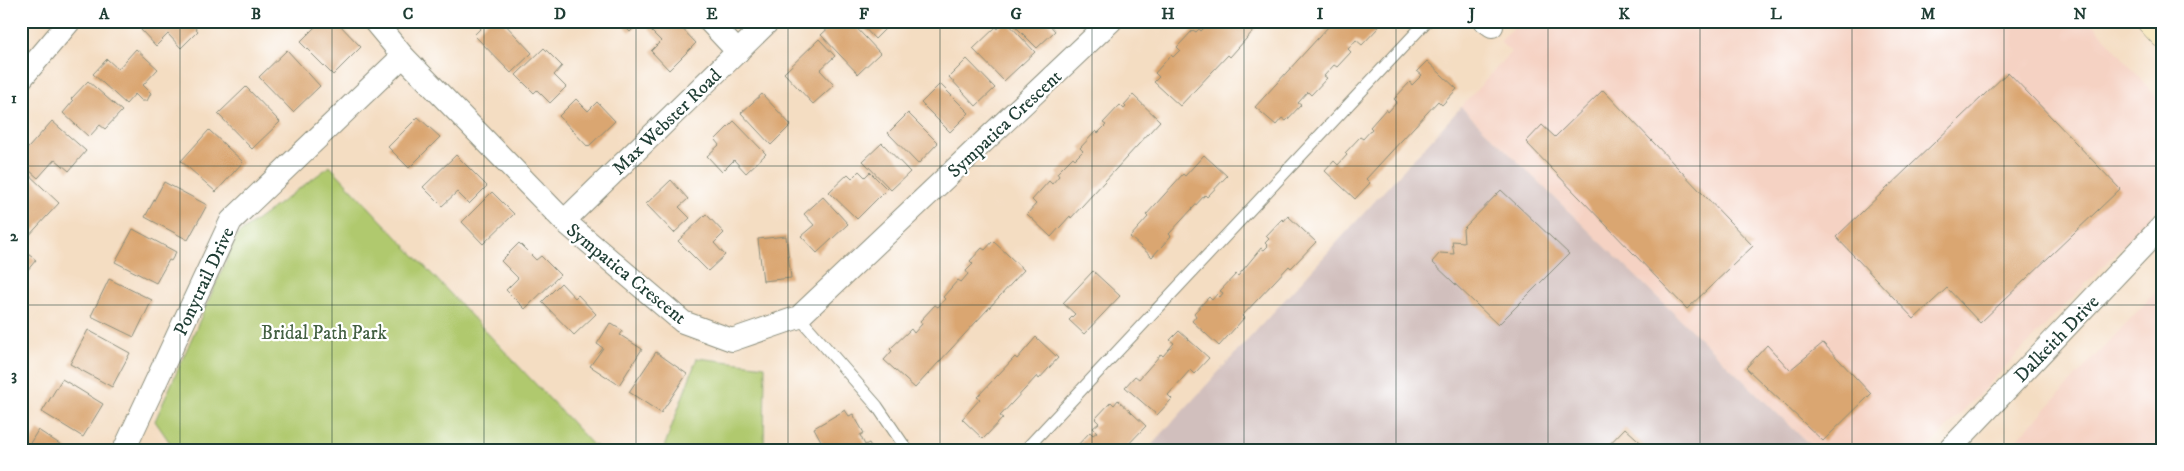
<svg xmlns="http://www.w3.org/2000/svg" width="2184" height="471" viewBox="0 0 2184 471" font-family="'IM FELL DW Pica',serif">
  <rect width="100%" height="100%" fill="#fff"/>
  <filter id="ink" filterUnits="userSpaceOnUse"><feTurbulence type="fractalNoise" baseFrequency=".02" numOctaves="2"/><feDisplacementMap in="SourceGraphic" scale="10" xChannelSelector="R" yChannelSelector="G"/><feConvolveMatrix kernelMatrix="1 2 1 2 8 2 1 2 1" color-interpolation-filters="sRGB"/></filter>
  <filter id="wash" filterUnits="userSpaceOnUse"><feTurbulence type="fractalNoise" baseFrequency=".0096" numOctaves="4" result="noise"/><feDisplacementMap in="SourceGraphic" scale="20" xChannelSelector="R" yChannelSelector="G"/><feGaussianBlur stdDeviation="1.12" result="paint"/><feColorMatrix in="noise" values="0 0 0 0 0 0 0 0 0 0 0 0 0 0 0 0 0 1.4 0 .05"/><feComposite in="paint" operator="in"/></filter>
  <g filter="url(#wash)">
    <rect width="100%" height="100%" fill="#f4ddc2"/>
    <!-- built -->
    <g fill="#f5d2c3">
      <path d="M1519 21H2091L2163 105V204L1925 450H1815L1461 107 1511 52 1500 42Z"/>
      <path d="M2163 284V450H2007Z"/>
    </g>
    <!-- industrial -->
    <path fill="#d1bfbd" d="M1461 107 1815 450H1147Z"/>
    <!-- green -->
    <g fill="#b0c96e" stroke="#688351">
      <path d="M330 166 593 445 607 450H175L155 421 238 234Z"/>
      <path d="M697 358 765 366 764 450H663Z"/>
    </g>
    <g id="blocks">
      <!-- building -->
      <g fill="#daa671">
        <path d="M149 21H189L198 31 181 48 168 34 156 46 141 30Z"/>
        <path d="M321 21H336L361 47 333 75 300 42Z"/>
        <path d="M488 21H502L532 53 511 73 474 35Z"/>
        <path d="M619 21H641L630 32Z"/>
        <path d="M656 21H675L696 43 669 70 651 51 661 41 649 29Z"/>
        <path d="M836 21H850L880 53 858 74 821 35Z"/>
        <path d="M858 21H893L875 39Z"/>
        <path d="M1006 21 1035 52 1004 81 973 49 996 27 998 29Z"/>
        <path d="M1010 21H1046L1055 31 1037 48Z"/>
        <path d="M1205 21H1262L1230 57 1228 55 1180 106 1154 82 1159 77 1155 73 1171 55 1173 57 1180 50 1177 47 1193 30 1196 32 1199 29 1201 31 1205 27 1202 24Z"/>
        <path d="M1324 21H1374L1372 23 1378 28 1362 45 1356 40 1348 49 1351 52 1337 67 1334 65 1324 76 1327 78 1311 95 1308 92 1298 103 1301 105 1286 121 1282 118 1276 125 1255 107 1329 26Z"/>
        <path d="M819 39 835 56 820 70 834 85 813 104 784 73Z"/>
        <path d="M544 48 562 66 554 75 566 87 550 103 537 90 534 93 516 75Z"/>
        <path d="M136 49 158 69 143 85 151 93 147 101H142L135 94 126 104 93 74 107 59 118 69Z"/>
        <path d="M287 50 320 86 293 112 259 77Z"/>
        <path d="M967 59 995 88 976 106 949 77Z"/>
        <path d="M1427 61 1457 89 1442 105 1438 101 1366 179 1370 183 1355 199 1325 171 1334 161 1338 165 1347 155 1345 153 1360 137 1363 139 1372 129 1370 127 1386 109 1388 112 1397 102 1394 99 1410 82 1412 85 1422 75 1417 71Z"/>
        <path d="M2008 72 2120 189 1980 323 1947 288 1914 319 1836 237Z"/>
        <path d="M88 81 122 111 105 129 100 125 89 137 63 113 73 101 71 99Z"/>
        <path d="M940 84 969 113 950 132 921 103Z"/>
        <path d="M246 87 280 122 252 149 218 114Z"/>
        <path d="M1603 90 1753 246 1687 309 1526 142 1542 125 1555 137Z"/>
        <path d="M762 94 791 125 771 145 741 113Z"/>
        <path d="M1133 95 1160 121 1071 218 1070 216 1051 237 1027 214 1036 204 1032 200 1049 181 1052 184 1059 176 1057 173 1073 157 1075 159 1083 151 1080 148 1096 131 1098 133 1106 125 1103 123 1120 105 1124 109 1126 107 1124 105Z"/>
        <path d="M576 99 588 111 597 102 615 121 588 147 559 116Z"/>
        <path d="M908 113 938 143 918 164 888 133Z"/>
        <path d="M418 117 440 137 409 168 388 147Z"/>
        <path d="M52 121 86 151 69 171 55 159 38 178 21 163V156Z"/>
        <path d="M734 121 766 154 746 173 734 160 722 172 707 156 719 145 715 140Z"/>
        <path d="M209 130 243 162 216 192 181 161Z"/>
        <path d="M882 143 910 172 891 190 863 161Z"/>
        <path d="M456 155 487 186 469 204 457 192 442 206 423 187Z"/>
        <path d="M1204 155 1227 176 1207 197 1205 195 1169 234 1171 236 1152 257 1130 237 1148 217 1146 215 1183 174 1185 176Z"/>
        <path d="M859 171 865 177 870 172 887 189 857 219 829 192 848 174 852 178Z"/>
        <path d="M26 172 59 203 26 239 21 234V178Z"/>
        <path d="M671 180 688 199 679 207 690 218 674 233 646 204Z"/>
        <path d="M164 182 207 205 188 240 145 217Z"/>
        <path d="M1501 190 1569 254 1498 325 1432 262 1440 253 1454 254 1452 241 1464 242 1463 229Z"/>
        <path d="M492 192 514 214 483 244 462 222Z"/>
        <path d="M823 197 848 224 817 253 801 236 814 225 804 214Z"/>
        <path d="M706 214 724 233 714 243 725 255 708 271 678 241Z"/>
        <path d="M1288 216 1316 242 1291 268 1289 266 1242 316 1244 318 1219 346 1192 321 1196 316 1194 313 1209 297 1212 300 1217 294 1220 297 1223 293 1220 291 1236 274 1238 276 1261 248 1264 250 1268 246 1265 243 1269 239 1266 236 1282 219 1284 221Z"/>
        <path d="M133 229 176 252 171 261 169 260 156 283 115 262Z"/>
        <path d="M786 236 791 278 763 281 758 239Z"/>
        <path d="M993 241 1024 270 915 388 884 360 892 351 890 349 911 329 914 333 922 324 920 321 935 305 938 307 945 299 943 297 958 280 961 282 968 274 966 271 973 264 970 261 982 248 985 250Z"/>
        <path d="M519 243 536 260 541 256 560 275 525 309 506 290 518 278 501 261Z"/>
        <path d="M21 249 36 260 21 278Z"/>
        <path d="M1093 271 1120 296 1084 334 1069 320 1075 314 1063 303Z"/>
        <path d="M109 279 152 300 134 337 91 316Z"/>
        <path d="M561 283 575 298 578 295 596 314 574 335 542 302Z"/>
        <path d="M610 323 623 331 620 335 642 349 619 385 590 366 603 348 597 344Z"/>
        <path d="M88 330 130 353 112 387 70 364Z"/>
        <path d="M1179 331 1209 358 1194 374 1190 370 1168 395 1172 399 1157 415 1125 387 1135 376 1139 379 1161 354 1163 356 1174 343 1170 340Z"/>
        <path d="M1036 337 1058 358 1039 379 1037 376 1000 416 1003 418 983 439 962 419 980 399 977 397 1015 357 1017 359Z"/>
        <path d="M1823 343 1871 394 1823 441 1746 368 1767 345 1790 370Z"/>
        <path d="M656 352 687 374 661 413 629 392Z"/>
        <path d="M62 379 103 404 83 437 42 412Z"/>
        <path d="M1118 400 1146 426 1123 450H1077L1075 448 1090 432 1093 435 1097 432 1093 428 1099 423 1095 419 1111 402 1114 405Z"/>
        <path d="M845 410 849 416 853 414 864 433 860 435 865 445 869 443 873 450H826L814 428Z"/>
        <path d="M1625 428 1649 450H1604Z"/>
        <path d="M38 430 69 450H26Z"/>
      </g>
    </g>
  </g>
  <g filter="url(#ink)">
    <use href="#blocks" fill-opacity="0" stroke="#8a8d7b" stroke-width="1"/>
    <g fill="none" stroke-linecap="round" stroke-linejoin="round">
      <!-- lane casing -->
      <g stroke="#8a8d7b" stroke-width="13">
        <g id="lane">
          <path d="M799 317 877 406 907 450"/>
          <path d="M1025 450 1427 21"/>
        </g>
      </g>
      <!-- street casing -->
      <g stroke="#8a8d7b" stroke-width="24">
        <g id="street">
          <path d="M374 21 403 56 564 221 683 322 732 340 799 317 1111 21"/>
          <path d="M709 21 738 52"/>
          <path d="M1485 21 1492 26"/>
          <path d="M21 79 70 21"/>
          <path d="M564 221 769 21"/>
          <path d="M124 450 231 221 403 56"/>
          <path d="M1949 450 2163 225"/>
        </g>
      </g>
      <!-- secondary casing -->
      <g stroke="#8a8d7b" stroke-width="29">
        <path id="secondary" d="M2151 21 2163 34"/>
      </g>
      <!-- lane -->
      <use href="#lane" stroke="#fff" stroke-width="11"/>
      <!-- street -->
      <use href="#street" stroke="#fff" stroke-width="22"/>
      <!-- secondary -->
      <use href="#secondary" stroke="#f7e9c3" stroke-width="28"/>
    </g>
  </g>
  <!-- grid -->
  <path fill="none" stroke="#1f3d34" stroke-width="1" stroke-opacity="0.55" d="M180 21V450M332 21V450M484 21V450M636 21V450M788 21V450M940 21V450M1092 21V450M1244 21V450M1396 21V450M1548 21V450M1700 21V450M1852 21V450M2004 21V450M21 166H2163M21 305H2163"/>
  <g text-anchor="middle" stroke-width="4.5" stroke-linejoin="round" paint-order="stroke">
    <!-- street labels -->
    <g font-size="19" fill="#1f3d34" stroke="#fff">
      <text transform="translate(666 121) rotate(-44)" y="7">Max Webster Road</text>
      <text transform="translate(1004 123) rotate(-43)" y="7">Sympatica Crescent</text>
      <text transform="translate(627 273) rotate(39)" y="7">Sympatica Crescent</text>
      <text transform="translate(203 281) rotate(-65)" y="7">Ponytrail Drive</text>
      <text transform="translate(2056 338) rotate(-46)" y="7">Dalkeith Drive</text>
    </g>
    <!-- park labels -->
    <g font-size="19" fill="#436042" stroke="#fff">
      <text x="324" y="339">Bridal Path Park</text>
    </g>
  </g>
  <!-- margin -->
  <rect width="2184" height="471" fill="none" stroke="#fff" stroke-width="55"/>
  <rect x="28" y="28" width="2128" height="416" fill="none" stroke="#1f3d34" stroke-width="2"/>
  <g font-size="16" text-anchor="middle" font-weight="bold" fill="#1f3d34">
    <text x="104" y="19">A</text>
    <text x="256" y="19">B</text>
    <text x="408" y="19">C</text>
    <text x="560" y="19">D</text>
    <text x="712" y="19">E</text>
    <text x="864" y="19">F</text>
    <text x="1016" y="19">G</text>
    <text x="1168" y="19">H</text>
    <text x="1320" y="19">I</text>
    <text x="1472" y="19">J</text>
    <text x="1624" y="19">K</text>
    <text x="1776" y="19">L</text>
    <text x="1928" y="19">M</text>
    <text x="2080" y="19">N</text>
    <text x="14" y="103">1</text>
    <text x="14" y="241">2</text>
    <text x="14" y="380">3</text>
  </g>
</svg>
